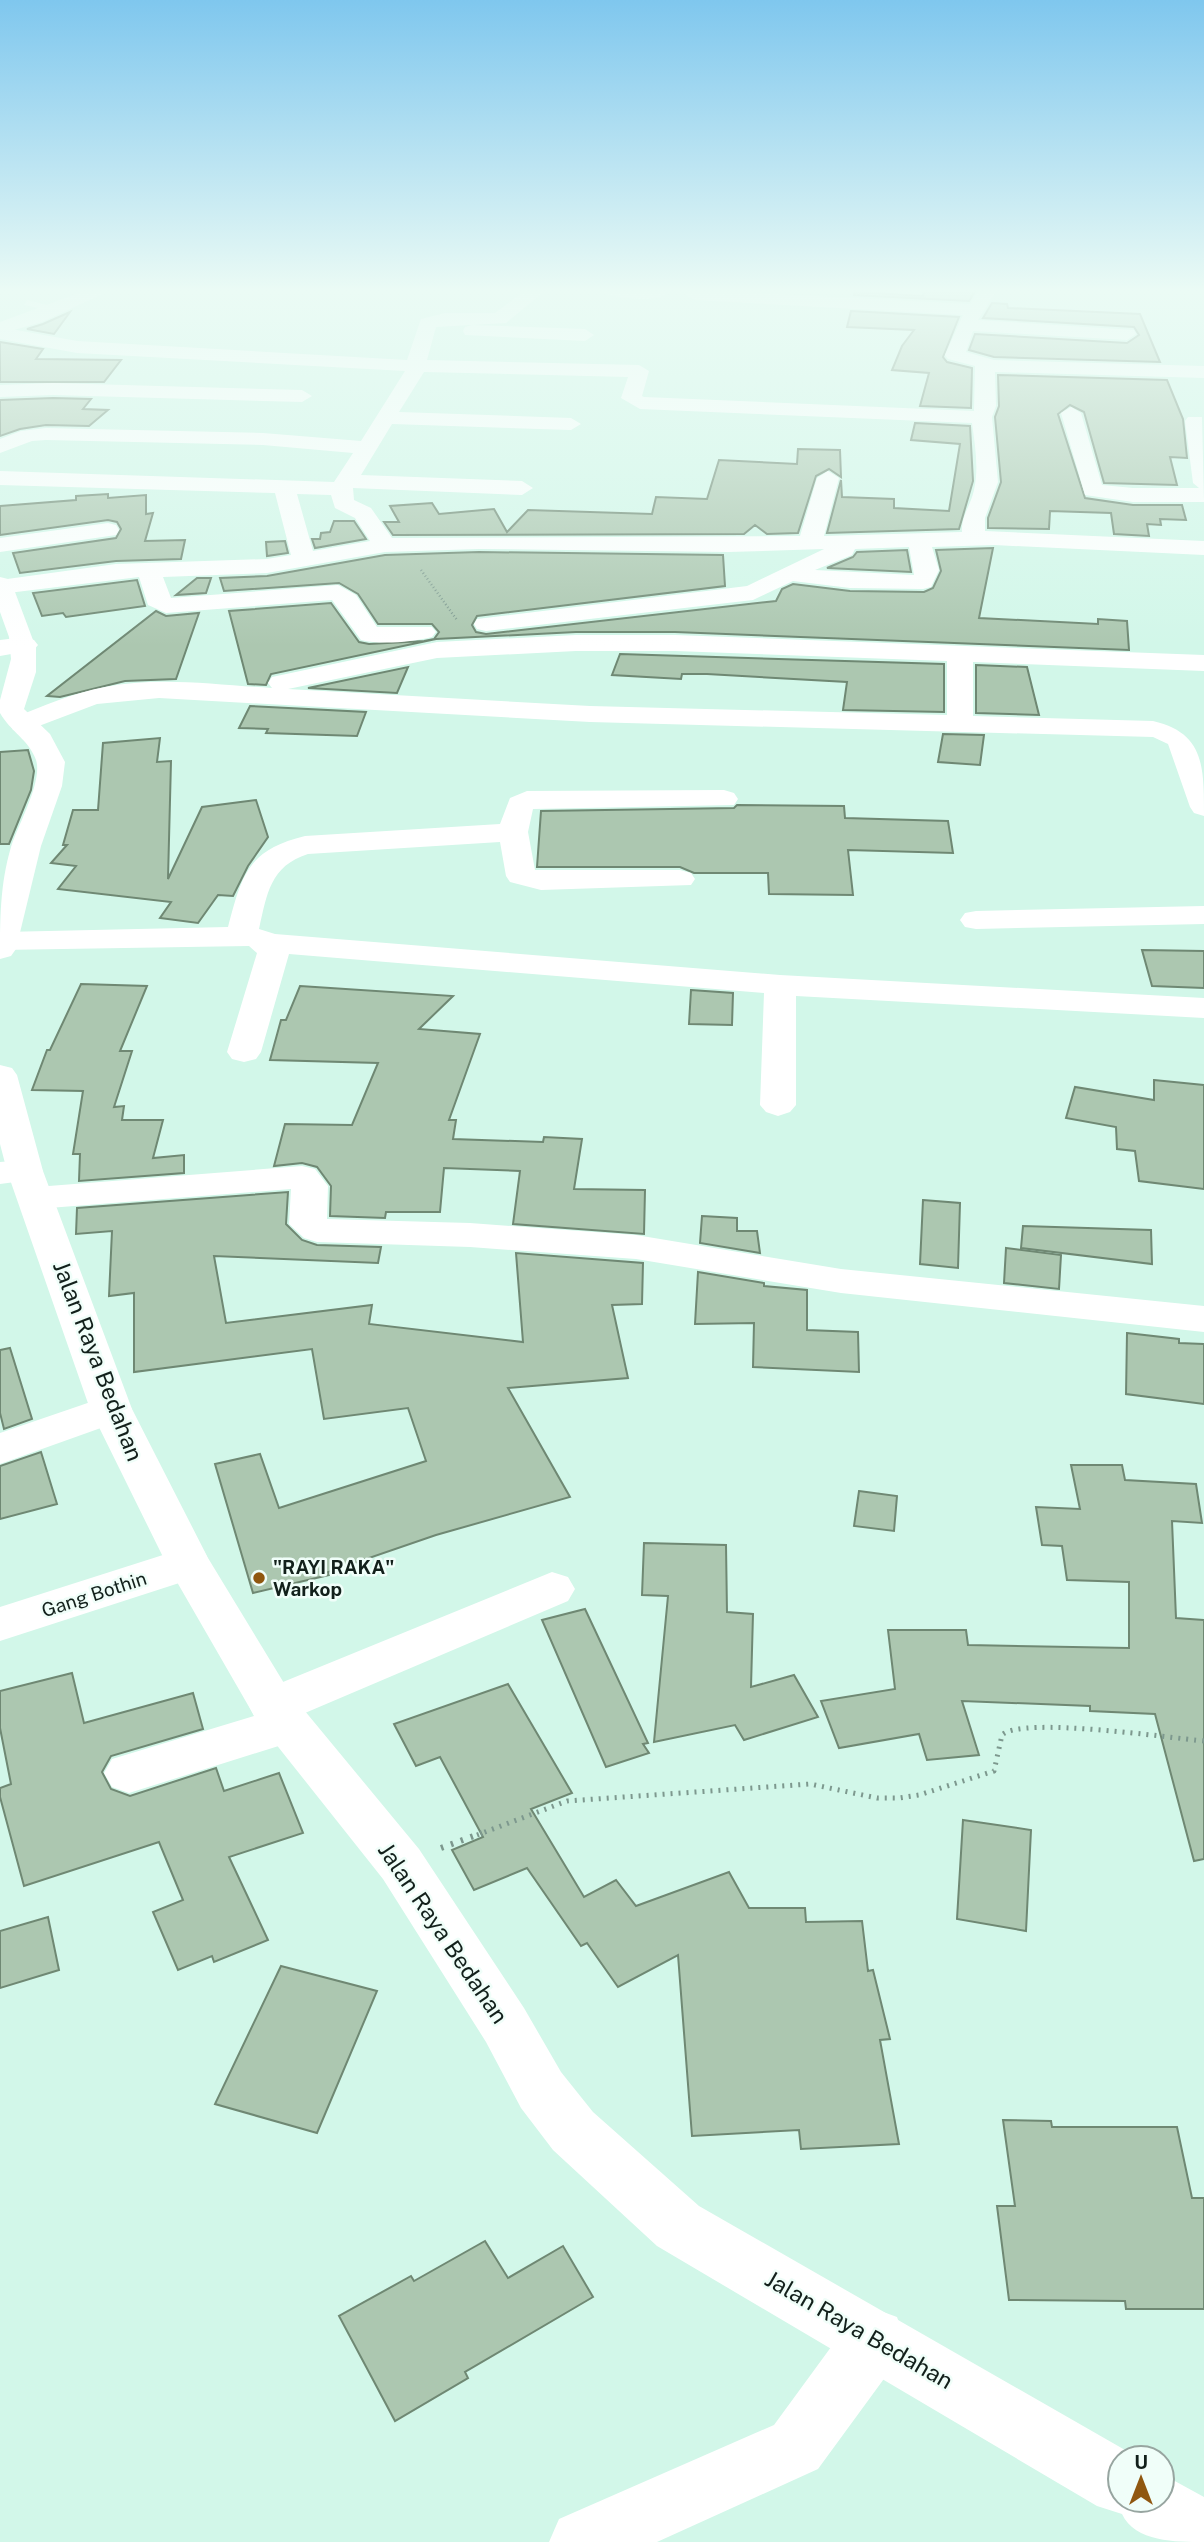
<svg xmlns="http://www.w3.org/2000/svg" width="1204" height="2542" viewBox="0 0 1204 2542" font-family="'Public Sans',sans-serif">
  <rect width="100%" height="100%" fill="#d2f7e9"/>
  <!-- building -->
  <g fill="#acc7b0" stroke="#6f8873" stroke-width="2">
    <path d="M924 290H976L969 301 854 295 855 292 923 296Z"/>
    <path d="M992 303 1007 304 1008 308 1140 314 1160 362 994 357 969 350 975 334 1127 343 1139 335 1134 327 983 318Z"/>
    <path d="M851 311 959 317 943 357 947 362 972 368 971 408 920 406 929 373 892 370 902 346 914 330 847 327Z"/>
    <path d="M70 312 54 334 27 329 43 324Z"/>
    <path d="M0 342 43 349 36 359 121 360 104 382H0Z"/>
    <path d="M998 375 1167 380 1183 419 1187 458 1170 457 1177 485 1104 483 1084 412 1070 405 1058 414 1085 498 1133 505H1182L1186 520 1160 519 1161 525 1147 524 1149 536 1114 534 1111 513 1050 511 1049 529 988 528V518L1001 482 995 417 999 406Z"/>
    <path d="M53 398 91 399 83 409 108 410 89 426 46 425 20 429 0 436V400Z"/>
    <path d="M915 423 970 426 973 481 959 529 827 533 841 480 842 497 894 499V508L949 511 960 444 911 440Z"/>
    <path d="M798 449 840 450 841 477 829 469 816 476 798 533 767 534 755 525 744 534 393 535 384 522H399L390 506 432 503 439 514 494 509 507 532 528 510 652 514 656 497 707 499 719 460 797 464Z"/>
    <path d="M108 494V498L146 495V514L153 513 145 541 185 540 181 559 116 561 20 573 13 553 116 538 121 529 117 522 108 520 0 535V506L76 500V496Z"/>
    <path d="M334 521H354L366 539 315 548 312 539H320L321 533 330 532Z"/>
    <path d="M285 541 288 553 267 556 266 542Z"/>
    <path d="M993 548 979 618 1098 624V619L1127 621 1129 650 675 632H576L436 639 271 674 266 685 248 684 229 611 331 603 359 642 369 644 424 641 434 639 439 632 432 624H378L358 594 339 583 224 591 220 578 267 576 385 555 479 552 723 555 725 586 477 616 472 625 476 632 486 634 776 601 782 589 793 584 850 591 924 592 933 588 941 571 936 550Z"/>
    <path d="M907 550 911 572 827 568 853 557 857 552Z"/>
    <path d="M197 578H211L206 593 176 595Z"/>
    <path d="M137 580 145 606 66 617 63 613 42 616 33 593Z"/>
    <path d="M156 611 166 616 199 613 176 679 125 681 60 697 47 696Z"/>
    <path d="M620 654 944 664V712L843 710 847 682 707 674H682L681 679 612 675Z"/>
    <path d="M976 665 1027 667 1039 715 976 713Z"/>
    <path d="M408 667 397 693 308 688Z"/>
    <path d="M250 706 366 712 357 736 266 733 268 729 239 728Z"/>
    <path d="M943 734 984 735 980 765 938 762Z"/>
    <path d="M160 738 157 762 171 761 168 879 202 807 256 800 268 837 248 866 233 896 218 895 198 923 160 918 171 902 58 889 76 866 51 863 67 845H63L73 810H98L103 743Z"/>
    <path d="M28 750 34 771 31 790 9 844H0V752Z"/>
    <path d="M737 805 844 806 845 818 948 821 953 853 848 850 853 895 769 894 768 873H694L680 867H537L541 811 734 808Z"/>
    <path d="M1142 950 1204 951V988L1152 986Z"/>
    <path d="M81 984 147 986 120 1051H132L114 1107 124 1106 122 1120H163L153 1158 184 1155V1173L79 1181 80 1154H73L83 1091 32 1090 47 1050H50Z"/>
    <path d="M300 986 453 996 419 1029 480 1034 449 1120H456L453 1139 543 1142 544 1137 582 1139 574 1189 645 1190 644 1234 513 1224 520 1171 444 1168 440 1212H386L385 1218 330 1216 331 1186 317 1167 302 1163 274 1166 285 1124 352 1125 378 1063 270 1060 281 1020H286Z"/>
    <path d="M691 990 733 993 732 1025 689 1024Z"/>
    <path d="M1154 1080 1204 1085V1189L1139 1181 1135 1151 1117 1149 1116 1127 1066 1118 1075 1087 1154 1100Z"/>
    <path d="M288 1192 286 1224 302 1240 317 1245 381 1247 378 1263 214 1256 226 1323 372 1305 369 1324 523 1342 516 1253 643 1263 642 1304 612 1305 628 1378 508 1388 570 1497 436 1535 328 1572 329 1575 253 1593 215 1464 260 1454 279 1508 426 1461 408 1408 324 1419 312 1349 134 1372V1293L109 1296 112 1231 76 1234 77 1208Z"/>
    <path d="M923 1200 960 1203 958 1268 920 1264Z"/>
    <path d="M702 1216 737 1218V1231H757L760 1253 700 1243Z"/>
    <path d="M1023 1226 1151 1230 1152 1264 1021 1248Z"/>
    <path d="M1006 1248 1061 1255 1059 1289 1004 1283Z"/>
    <path d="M698 1272 764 1283V1286L807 1290V1330L858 1332 859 1372 753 1367 754 1323 695 1324Z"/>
    <path d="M1127 1333 1179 1339V1343L1204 1344V1404L1126 1394Z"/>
    <path d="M10 1348 32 1419 4 1429 0 1413V1350Z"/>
    <path d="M41 1452 57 1504 0 1519V1466Z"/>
    <path d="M1071 1465H1122L1125 1480 1196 1484 1202 1523 1172 1521 1176 1618 1204 1620V1859L1194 1861 1155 1714 1090 1711V1706L962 1701 979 1755 927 1760 919 1734 839 1748 821 1701 895 1689 888 1630H966L968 1645 1129 1648V1582L1067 1580 1062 1546 1042 1545 1036 1507 1080 1509Z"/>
    <path d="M859 1491 897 1496 894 1531 854 1526Z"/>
    <path d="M644 1543 726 1545 727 1612 753 1614 751 1687 794 1675 818 1717 744 1740 735 1725 654 1742 668 1596 642 1595Z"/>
    <path d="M585 1609 648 1743 643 1744 649 1753 606 1767 542 1620Z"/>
    <path d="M72 1673 84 1723 193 1693 203 1729 111 1756 102 1772 111 1789 130 1796 216 1768 224 1791 279 1773 303 1833 229 1857 268 1940 214 1962 212 1956 178 1970 153 1912 183 1900 159 1842 24 1886 0 1797V1788L11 1784 0 1728V1691Z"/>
    <path d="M508 1684 572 1793 531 1809 584 1897 616 1880 636 1906 729 1872 749 1908H805L806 1922 862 1921 868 1971 873 1970 890 2039 880 2040 899 2144 801 2149 799 2130 692 2136 678 1955 618 1987 587 1943 581 1946 527 1868 474 1890 452 1850 483 1837 440 1757 416 1766 394 1724Z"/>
    <path d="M963 1820 1031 1830 1026 1931 957 1919Z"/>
    <path d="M48 1917 59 1970 0 1988V1931Z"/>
    <path d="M281 1966 377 1991 317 2133 215 2104Z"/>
    <path d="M1003 2120 1051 2121 1052 2127H1177L1192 2198H1204V2309H1126L1125 2301 1009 2300 997 2206H1015Z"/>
    <path d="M485 2241 508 2278 563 2246 593 2297 465 2372 468 2378 395 2421 339 2316 411 2276 414 2281Z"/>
  </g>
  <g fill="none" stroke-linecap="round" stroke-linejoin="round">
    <!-- path-far2 -->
    <path stroke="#7d988e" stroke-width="2.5" stroke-dasharray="1 2.5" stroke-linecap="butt" d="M421 570 457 620"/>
    <!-- path-far1 -->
    <path stroke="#7d988e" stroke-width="5" stroke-dasharray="2 6" stroke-linecap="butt" d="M477 1835 567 1801 810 1784 877 1798H899L919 1795 994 1771 1002 1735C1021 1716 1171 1738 1204 1741"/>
    <!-- path -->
    <path stroke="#7d988e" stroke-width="6" stroke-dasharray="2.5 8" stroke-linecap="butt" d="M441 1848 482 1833"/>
    <!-- service -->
    <path fill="#fff" fill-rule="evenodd" d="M27 300 63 309 58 312 24 305Z"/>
    <!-- minor -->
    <g fill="#fff" fill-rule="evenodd">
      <path d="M526 290H546L506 323 436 327 427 360 639 365 649 371 642 396 644 397 974 411 975 366 948 359 945 355 963 315 695 300 686 295 689 291 698 290 970 304 979 290H997L978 320 1134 330 1136 334 1127 340 973 331 966 352 994 360 1204 366V378L995 372 996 406 992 417 998 482 985 518V531L1204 541V555L994 545 932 547 939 570 931 587 923 589 850 588 793 581 753 600 486 631 477 629 474 624 477 619 747 586 824 549 728 552 479 549 385 552 267 573 163 577 171 598 338 585 356 595 377 627H432L436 632 432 637C411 642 382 645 361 640L332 600 166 613 148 605 139 577 0 594V580L116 564 267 559 291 555 275 493 0 485V471L334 482 353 453 263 445 46 440 32 441 0 453V439L21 431 46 428 263 433 361 441 405 371 77 353 0 339V327L77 341 407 360 421 319 445 313H495ZM424 372 628 377 621 398 640 409 972 423C975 445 979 468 974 490 971 505 961 516 962 532L824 536 839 478 828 471 817 478 800 536 392 538 371 508 354 500 353 488 522 495 533 488 522 481 361 475 392 424 571 430 581 424 571 418 399 412ZM297 494 331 495 335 508 355 518 370 541 313 551ZM909 547 914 575 815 570 852 555 855 549Z"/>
      <path d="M598 290H662L666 294C658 303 606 298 598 290Z"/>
      <path d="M472 325 585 329 594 335 585 341 465 335 463 331 465 327Z"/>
      <path d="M53 383 302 390 312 396 302 402 53 395 0 397V385Z"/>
      <path d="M1071 407 1081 413 1102 485 1133 488H1199L1193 483 1185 421 1188 417H1202L1204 502H1133L1085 495 1061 413Z"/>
      <path d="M108 523 116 525 119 530 116 535 0 552V538Z"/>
      <path d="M576 635H675L1204 655V671L973 662V716L1153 721C1204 733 1204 765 1204 816L1194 813 1190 807 1168 744 1153 737 590 722 159 698 97 704 23 732 13 730 10 724 13 718C43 706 73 693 105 687 159 676 217 685 272 688L268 683 272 677 437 642ZM576 651H675L947 661V715L590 706 288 689 437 658Z"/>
      <path d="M25 637 34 640 38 645 34 650 0 656V640Z"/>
      <path d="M724 790 734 793 738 799 734 805 533 809 528 832 535 870H680L691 873 695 879 691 885 541 890 510 882 506 876 500 842 308 854C270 866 267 894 259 929L275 934 780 975 1204 998V1018L796 996V1105L790 1112 778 1116 766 1112 760 1105 764 993 289 954 261 1052 256 1059 244 1062 232 1059 227 1052 257 953 249 946 0 950V932H3L228 927C242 874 248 850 305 836L500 824 510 798 527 791Z"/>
      <path d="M1204 906V924L976 929 965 927 960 920 965 913 976 911Z"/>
      <path d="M25 1160 38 1163 43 1171 38 1179 0 1184V1162Z"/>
      <path d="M302 1166 315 1169 328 1186 327 1219 470 1223 636 1235 841 1269 1204 1306V1332L841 1293 636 1259 470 1247 317 1242 304 1238 289 1224 291 1189 36 1209 23 1206 18 1198 23 1190 36 1187Z"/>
      <path d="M111 1395 126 1399 132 1409 126 1419 0 1464V1433Z"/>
      <path d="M188 1547 204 1551 210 1563 204 1575 0 1641V1607Z"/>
      <path d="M552 1572 568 1577 575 1589 568 1601 305 1713 311 1725 304 1738 129 1793 112 1787 104 1773 112 1759 254 1716 249 1706 256 1693Z"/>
      <path d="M875 2309 897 2317 905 2339 897 2361 818 2469 657 2542H549L559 2519 774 2425 853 2317Z"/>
    </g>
    <!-- tertiary -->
    <g fill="#fff" fill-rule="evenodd">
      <path d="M87 290H111L42 322 0 334V322Z"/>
      <path d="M0 577 8 579 12 584 36 648V672L24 709 50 734 65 762 62 786 41 846 16 949 11 956 0 959C0 919 0 884 11 847 18 825 43 781 36 760 29 740 10 731 0 713V700L11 659 9 637 0 612Z"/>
      <path d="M0 1065 12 1068 17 1075 43 1171 132 1409 208 1558 290 1693 419 1849 524 2008 561 2072 593 2112 699 2206 1139 2458H1120V2500H1162V2474L1204 2497V2542C1176 2542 1135 2542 1122 2514L1097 2506 657 2246 553 2150 521 2108 486 2042 383 1879 256 1719 166 1563 90 1409 7 1171 0 1144Z"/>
    </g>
  </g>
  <!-- sky -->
  <linearGradient id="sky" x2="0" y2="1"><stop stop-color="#7fc7ee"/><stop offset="0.45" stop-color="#ebfbf5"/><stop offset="1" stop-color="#ebfbf5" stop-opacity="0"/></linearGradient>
  <rect width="1204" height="646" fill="url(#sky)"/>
  <!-- markers -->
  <circle fill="#905710" stroke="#f0fef9" stroke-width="2.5" cx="259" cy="1578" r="7"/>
  <g text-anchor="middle" stroke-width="5" stroke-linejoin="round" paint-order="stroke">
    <!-- poi labels -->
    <g font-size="19" font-weight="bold" fill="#12201b" stroke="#f0fef9" text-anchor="start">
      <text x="273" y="1574">"RAYI RAKA"<tspan x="273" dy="22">Warkop</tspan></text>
    </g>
    <!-- street labels -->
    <g font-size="19" fill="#12201b" stroke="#f0fef9">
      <text transform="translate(94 1594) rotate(-18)" y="7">Gang Bothin</text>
    </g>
    <!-- near-street labels -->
    <g font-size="23" fill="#12201b" stroke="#f0fef9">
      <text transform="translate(98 1361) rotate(69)" y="8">Jalan Raya Bedahan</text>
      <text transform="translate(443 1933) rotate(56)" y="8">Jalan Raya Bedahan</text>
      <text transform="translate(859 2330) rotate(30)" y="8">Jalan Raya Bedahan</text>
    </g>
  </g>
  <!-- north arrow -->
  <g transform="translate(1141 2479)"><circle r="33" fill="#f0fef9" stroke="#97a5a0" stroke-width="2"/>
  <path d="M0-5L12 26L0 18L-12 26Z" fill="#905710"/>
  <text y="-10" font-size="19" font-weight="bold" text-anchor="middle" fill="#12201b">U</text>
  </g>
</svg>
